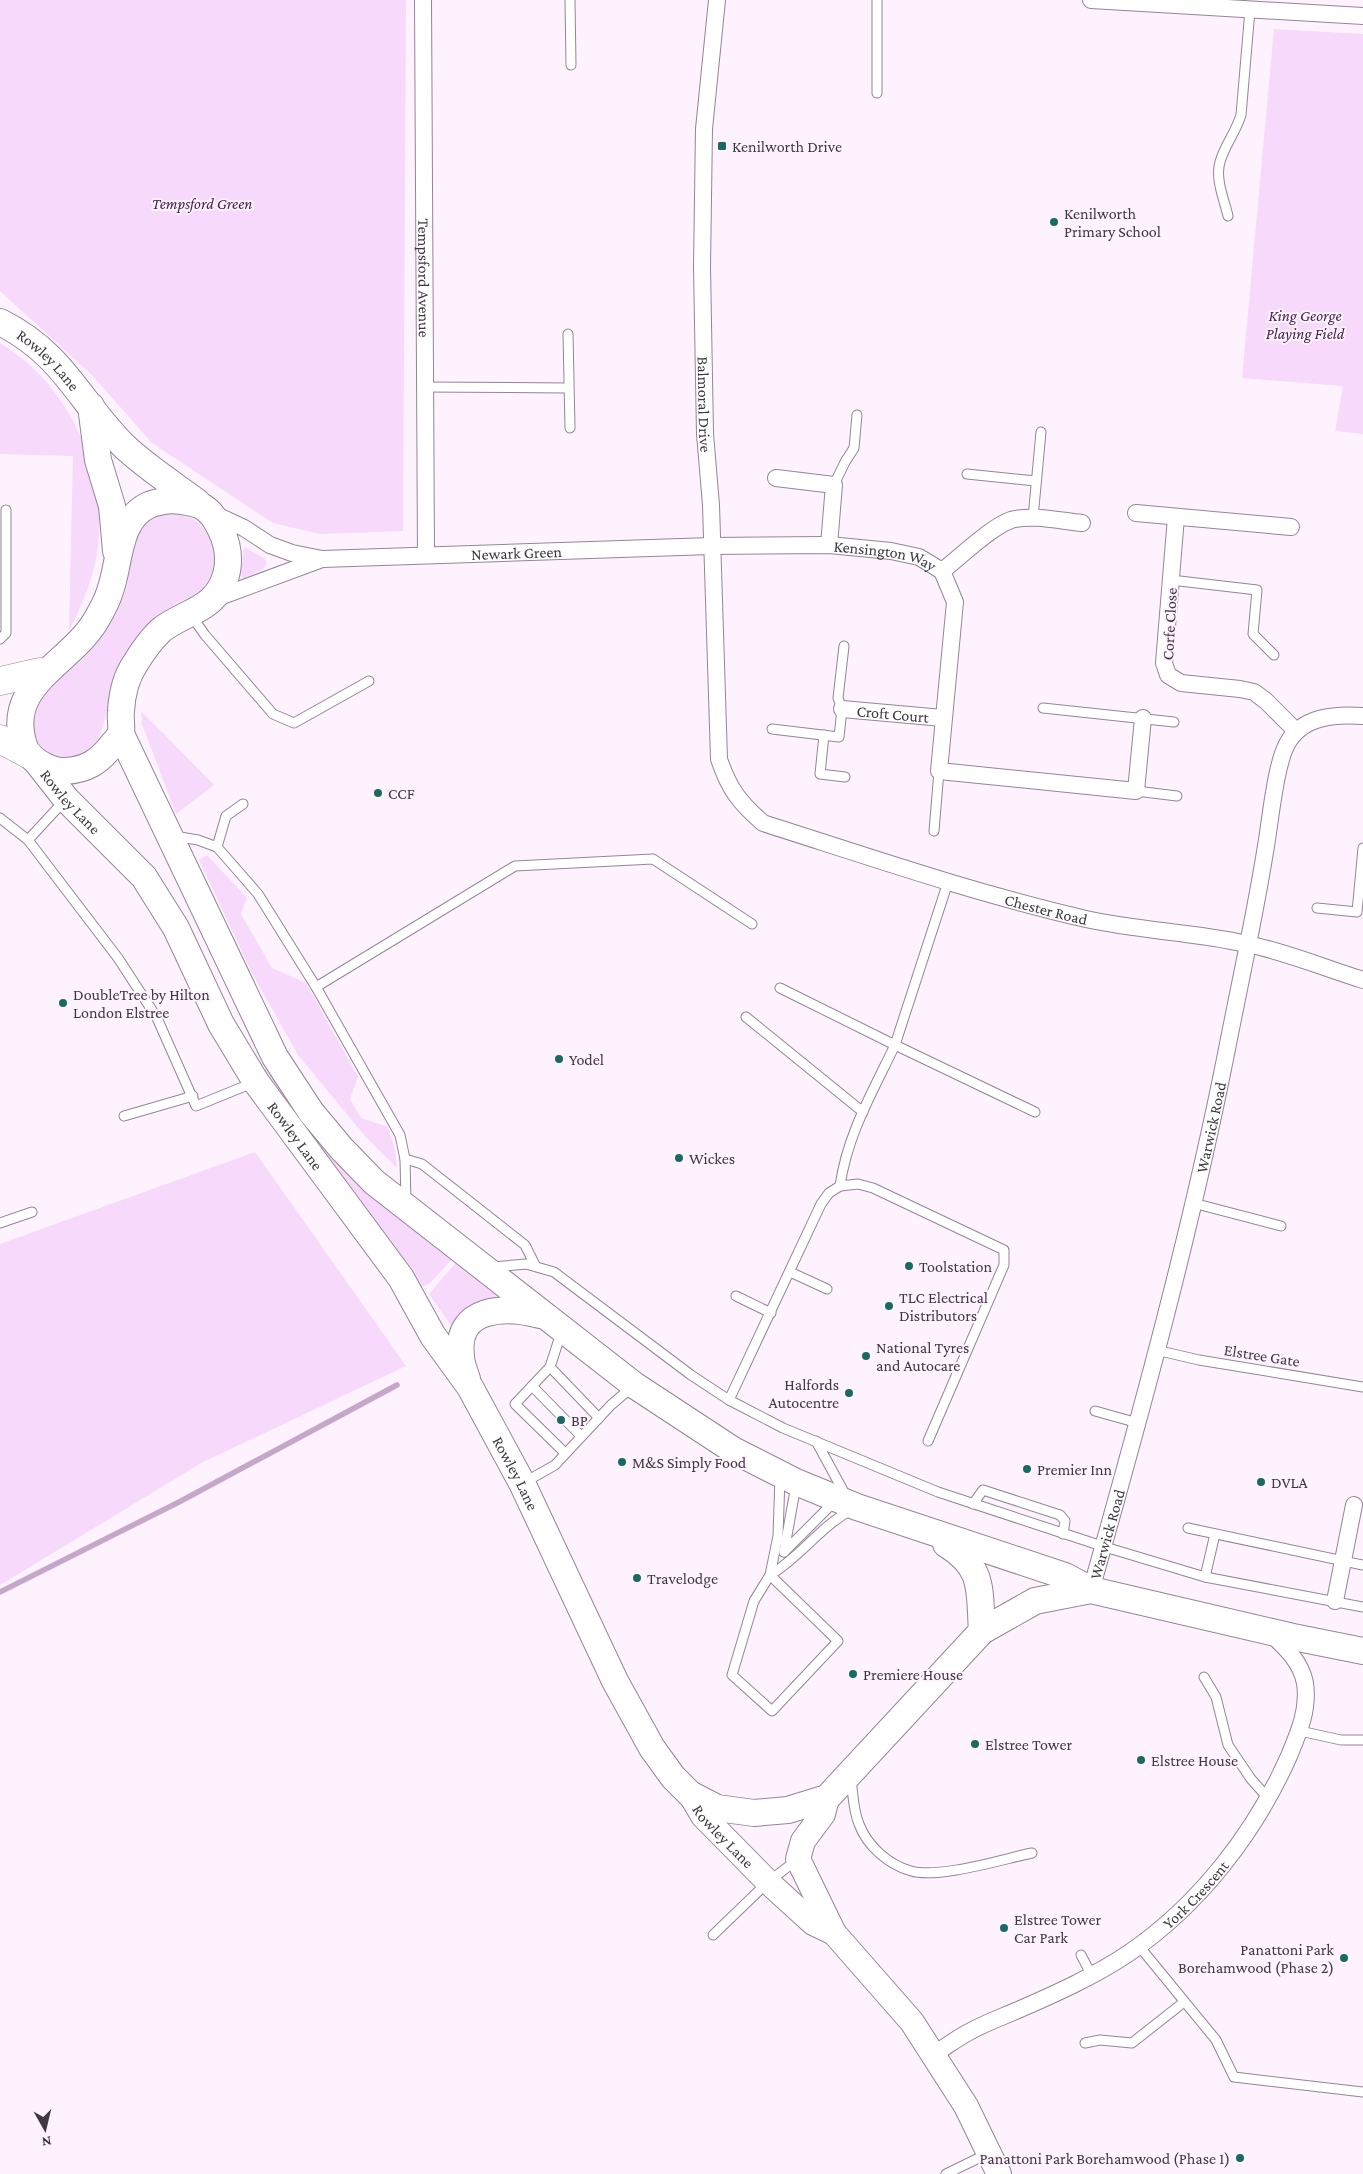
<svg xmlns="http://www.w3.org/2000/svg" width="1363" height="2174" viewBox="0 0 1363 2174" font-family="'Crimson Pro',serif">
  <rect width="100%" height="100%" fill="#fdf2fe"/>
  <!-- green -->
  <g fill="#f6d9fb">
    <path d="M0 0H406L403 531 320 534 273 523 152 443 91 374 0 291Z"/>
    <path d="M1274 29 1363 34V434L1335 431 1343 386 1242 378Z"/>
    <path d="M0 343C73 386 113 482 95 564 89 588 80 609 69 631L73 456 0 454Z"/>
    <path d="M179 512C212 523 230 564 200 590 193 596 185 599 177 603 157 614 136 632 126 652 119 665 114 678 111 691 105 712 105 743 82 754 64 763 48 754 35 741L30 705 46 685 65 673 83 659 100 639 118 610 127 587 132 547 139 527 156 515Z"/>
    <path d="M244 547 264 558 267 564 263 569 244 578 240 576Z"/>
    <path d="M141 711 214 785 176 814 142 724Z"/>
    <path d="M207 855 247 898 241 914 272 968 306 983 358 1077 350 1099 361 1118 388 1127 395 1149 397 1168 366 1137 298 1055 252 973 199 860Z"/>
    <path d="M271 1066 455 1256 430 1283 418 1289 261 1071Z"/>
    <path d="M255 1152 406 1366 203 1462 0 1585V1244Z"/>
    <path d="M459 1259 503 1294 500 1298 453 1328 429 1294Z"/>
  </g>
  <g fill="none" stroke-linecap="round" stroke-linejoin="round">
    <!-- stream -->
    <path stroke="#c6a6ca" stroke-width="5.5" d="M0 1592 181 1501 397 1385"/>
    <!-- lane casing -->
    <g stroke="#948597" stroke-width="11">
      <g id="lane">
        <path d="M570 0 571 65"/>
        <path d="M877 0V93"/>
        <path d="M1228 216C1224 199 1215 179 1220 162 1224 146 1236 132 1241 115L1250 10"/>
        <path d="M568 334 570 428"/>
        <path d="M423 387 568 388"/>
        <path d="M967 474 1036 481"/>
        <path d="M834 485 845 462 854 448 857 415"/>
        <path d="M1033 518 1041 432"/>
        <path d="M1171 580 1257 590 1253 634 1274 655"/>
        <path d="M191 615 205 635 273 714 294 723 369 681"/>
        <path d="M0 639 6 633V510"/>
        <path d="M1043 708 1174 722"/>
        <path d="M772 729 839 737 842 709 838 698 844 646"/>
        <path d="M824 735 820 774 845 777"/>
        <path d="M1136 791 1177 796"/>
        <path d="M0 818 28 840 118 958 157 1018 196 1106 255 1082"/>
        <path d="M934 831 939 771"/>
        <path d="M174 836 198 840 217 847 258 894 316 987 400 1135 405 1159 406 1202"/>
        <path d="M28 840 65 800"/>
        <path d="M217 847 226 816 243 804"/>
        <path d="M1317 908 1357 912 1363 848"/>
        <path d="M316 987 515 866 653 859 752 924"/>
        <path d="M780 988 895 1045 948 882"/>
        <path d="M746 1017 863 1112"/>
        <path d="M124 1116 193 1096"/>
        <path d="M405 1159 422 1164 525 1245 535 1265"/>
        <path d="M840 1186 858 1184 873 1188 1004 1250V1265L928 1441"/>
        <path d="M1193 1203 1281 1226"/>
        <path d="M0 1223 32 1212"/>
        <path d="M493 1267 526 1264 554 1272 691 1375 729 1400 783 1428 938 1492 1105 1547 1205 1577 1363 1607"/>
        <path d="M790 1272 827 1289"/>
        <path d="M736 1296 771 1313"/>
        <path d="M561 1333 550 1367 515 1404 565 1453"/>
        <path d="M1156 1350 1199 1360 1363 1387"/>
        <path d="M550 1367 599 1418"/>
        <path d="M532 1386 581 1436"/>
        <path d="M729 1400 821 1204 829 1193 840 1186C847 1135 873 1091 895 1045L1035 1112"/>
        <path d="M1095 1411 1138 1423"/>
        <path d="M816 1441 846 1496"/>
        <path d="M525 1482 555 1465 611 1405 632 1387"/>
        <path d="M973 1504 983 1490 1060 1515 1065 1521 1063 1534"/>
        <path d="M1188 1528 1363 1565"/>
        <path d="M784 1552 835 1501"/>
        <path d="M784 1552 796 1485"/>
        <path d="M770 1575 838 1641 772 1711 732 1675 754 1601 770 1575 778 1536 780 1477"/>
        <path d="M770 1575C800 1557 820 1527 851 1510"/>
        <path d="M1205 1577 1215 1534"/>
        <path d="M1204 1677 1216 1697 1228 1745 1251 1779 1268 1798"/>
        <path d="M1300 1731 1341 1740H1363"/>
        <path d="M851 1779C853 1793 853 1810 859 1824 867 1846 889 1865 911 1871 939 1879 1003 1859 1032 1853"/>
        <path d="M713 1935 768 1882 798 1859"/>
        <path d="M1139 1946 1216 2040 1234 2077 1363 2092"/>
        <path d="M1081 1955 1091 1974"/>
        <path d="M1085 2043 1100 2040 1132 2043 1184 2002"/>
        <path d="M946 2174 989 2153"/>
      </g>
    </g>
    <!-- street casing -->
    <g stroke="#948597" stroke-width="18">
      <g id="street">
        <path id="s1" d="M423 0 426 555"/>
        <path id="s2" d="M717 0 704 129 702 267 705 434 711 505 719 759C729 789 739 802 763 823 870 857 977 894 1086 919 1140 931 1194 932 1247 944 1287 952 1324 968 1363 980"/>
        <path d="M1091 0 1363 16"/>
        <path d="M776 478 834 485 829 545"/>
        <path id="s3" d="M212 513 244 528 270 545 292 553 322 559 711 546 829 545 891 551 919 557 942 571 955 602 939 771 1136 791 1143 718"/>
        <path d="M1136 513 1291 527"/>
        <path d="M1176 517 1164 663 1168 675 1181 683 1240 689 1254 692 1266 701 1296 731"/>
        <path d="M942 571C959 558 992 526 1011 520 1032 514 1060 521 1082 523"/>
        <path d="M214 599 322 559"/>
        <path id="s4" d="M842 709 943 718"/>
        <path id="s5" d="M1091 1590C1141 1413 1190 1235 1226 1054 1239 987 1254 920 1265 852 1270 825 1275 766 1287 744 1302 716 1335 714 1363 716"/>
        <path d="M1335 1601 1354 1505"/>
        <path id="s6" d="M934 2054C946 2047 957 2038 969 2032 985 2023 1002 2017 1018 2010 1055 1994 1095 1976 1129 1953 1199 1905 1255 1833 1289 1756 1299 1732 1309 1709 1305 1683 1301 1662 1286 1648 1271 1634"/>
      </g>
    </g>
    <!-- secondary casing -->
    <g stroke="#948597" stroke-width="26">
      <g id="secondary">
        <path id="s7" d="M690 1794 703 1816 768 1882 813 1923 834 1933 912 2022 966 2106 999 2174"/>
        <path d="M827 1798 823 1814 803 1841 798 1859 834 1933"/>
      </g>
    </g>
    <!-- primary casing -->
    <g stroke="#948597" stroke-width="28">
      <g id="primary">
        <path id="s8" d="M0 322C64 354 78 400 124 446 146 467 173 484 197 502"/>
        <path d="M91 406 98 460 112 506 116 551"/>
        <path d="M171 500C197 502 209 504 221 530 232 553 231 581 211 600 197 613 175 618 160 631 150 641 142 652 135 664 126 677 122 695 121 711 120 718 122 726 121 733 119 737 115 742 112 745 99 762 86 770 65 771 52 772 34 762 26 751 0 686 68 666 95 622 101 612 107 602 110 591 120 565 117 519 149 505 155 502 164 501 171 500Z"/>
        <path d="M121 734 275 1057 311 1112 341 1148 374 1182 634 1385 733 1450 796 1482 857 1507 1065 1576 1091 1590 1293 1637 1363 1651"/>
        <path id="s9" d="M37 762 66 799 144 877 176 928 221 1024 256 1082 401 1278 433 1336 470 1387 522 1483 615 1681 652 1748 673 1777 690 1794 717 1808 754 1813 788 1810 827 1798 982 1631 1035 1601 1091 1590"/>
        <path d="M467 1379C465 1372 461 1364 461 1356 455 1306 506 1306 540 1315"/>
        <path d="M946 1544C985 1568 979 1590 982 1631"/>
      </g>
    </g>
    <!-- highway casing -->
    <g stroke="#948597" stroke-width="29">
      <g id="highway">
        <path d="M0 681 40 672"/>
        <path d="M0 739 28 754"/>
      </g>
    </g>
    <!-- lane -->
    <use href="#lane" stroke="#fff" stroke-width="9"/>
    <!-- street -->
    <use href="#street" stroke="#fff" stroke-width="16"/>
    <!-- secondary -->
    <use href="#secondary" stroke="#fff" stroke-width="24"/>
    <!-- primary -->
    <use href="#primary" stroke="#fff" stroke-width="26"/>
    <!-- highway -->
    <use href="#highway" stroke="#fff" stroke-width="28"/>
  </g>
  <!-- markers -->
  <g fill="#1c6863" stroke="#fdf2fe" stroke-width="2">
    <rect x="717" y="141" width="10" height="10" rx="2.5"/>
    <circle cx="1054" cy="222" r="5"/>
    <circle cx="378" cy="793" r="5"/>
    <circle cx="63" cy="1003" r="5"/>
    <circle cx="559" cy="1059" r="5"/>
    <circle cx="679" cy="1158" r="5"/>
    <circle cx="909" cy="1266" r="5"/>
    <circle cx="889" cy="1306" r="5"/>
    <circle cx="866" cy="1356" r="5"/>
    <circle cx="849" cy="1393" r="5"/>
    <circle cx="561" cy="1420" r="5"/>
    <circle cx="622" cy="1462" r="5"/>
    <circle cx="1027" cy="1469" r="5"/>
    <circle cx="1261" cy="1482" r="5"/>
    <circle cx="637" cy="1578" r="5"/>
    <circle cx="853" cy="1674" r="5"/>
    <circle cx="975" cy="1744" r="5"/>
    <circle cx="1141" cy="1760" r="5"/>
    <circle cx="1004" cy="1928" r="5"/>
    <circle cx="1344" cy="1958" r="5"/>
    <circle cx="1240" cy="2158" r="5"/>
  </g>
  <g text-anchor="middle" stroke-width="4" stroke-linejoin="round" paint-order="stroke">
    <!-- poi labels -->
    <g font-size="16" fill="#3f3840" stroke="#fdf2fe" text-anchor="start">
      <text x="732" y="152">Kenilworth Drive</text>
      <text x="1064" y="219">Kenilworth<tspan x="1064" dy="18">Primary School</tspan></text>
      <text x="388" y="799">CCF</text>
      <text x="73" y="1000">DoubleTree by Hilton<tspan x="73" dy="18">London Elstree</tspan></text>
      <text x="569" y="1065">Yodel</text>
      <text x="689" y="1164">Wickes</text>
      <text x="919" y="1272">Toolstation</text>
      <text x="899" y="1303">TLC Electrical<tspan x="899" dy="18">Distributors</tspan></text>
      <text x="876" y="1353">National Tyres<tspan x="876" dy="18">and Autocare</tspan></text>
      <text x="839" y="1390" text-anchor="end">Halfords<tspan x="839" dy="18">Autocentre</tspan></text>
      <text x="571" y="1426">BP</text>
      <text x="632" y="1468">M&amp;S Simply Food</text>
      <text x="1037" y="1475">Premier Inn</text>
      <text x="1271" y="1488">DVLA</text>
      <text x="647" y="1584">Travelodge</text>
      <text x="863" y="1680">Premiere House</text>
      <text x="985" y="1750">Elstree Tower</text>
      <text x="1151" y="1766">Elstree House</text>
      <text x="1014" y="1925">Elstree Tower<tspan x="1014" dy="18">Car Park</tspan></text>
      <text x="1334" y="1955" text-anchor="end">Panattoni Park<tspan x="1334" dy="18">Borehamwood (Phase 2)</tspan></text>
      <text x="1230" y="2164" text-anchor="end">Panattoni Park Borehamwood (Phase 1)</text>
    </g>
    <!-- park labels -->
    <g font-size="16" font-style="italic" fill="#441c4a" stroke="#fdf2fe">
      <text x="202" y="209">Tempsford Green</text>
      <text x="1305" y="321">King George<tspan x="1305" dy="18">Playing Field</tspan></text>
    </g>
    <!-- street labels -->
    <g font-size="16" fill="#3f3840" stroke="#fdf2fe">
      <text dy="6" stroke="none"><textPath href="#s1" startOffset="278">Tempsford Avenue</textPath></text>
      <text dy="6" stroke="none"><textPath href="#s8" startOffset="62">Rowley Lane</textPath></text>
      <text dy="6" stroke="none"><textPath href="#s2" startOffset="405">Balmoral Drive</textPath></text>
      <text dy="6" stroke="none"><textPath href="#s3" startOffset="315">Newark Green</textPath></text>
      <text dy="6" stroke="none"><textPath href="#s3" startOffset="685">Kensington Way</textPath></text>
      <text transform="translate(1169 624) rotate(-87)" y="6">Corfe Close</text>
      <text dy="6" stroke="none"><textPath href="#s4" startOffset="51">Croft Court</textPath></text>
      <text dy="6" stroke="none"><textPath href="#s9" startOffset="52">Rowley Lane</textPath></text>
      <text dy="6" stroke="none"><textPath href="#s2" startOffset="1135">Chester Road</textPath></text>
      <text dy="6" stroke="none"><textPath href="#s5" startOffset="478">Warwick Road</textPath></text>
      <text dy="6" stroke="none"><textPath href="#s9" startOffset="458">Rowley Lane</textPath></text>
      <text transform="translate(1262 1355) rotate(9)" y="6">Elstree Gate</text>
      <text dy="6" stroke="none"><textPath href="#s9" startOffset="862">Rowley Lane</textPath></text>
      <text dy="6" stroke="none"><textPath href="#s5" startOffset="58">Warwick Road</textPath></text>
      <text dy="6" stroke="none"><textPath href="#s7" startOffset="54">Rowley Lane</textPath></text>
      <text dy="6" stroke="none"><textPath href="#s6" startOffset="309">York Crescent</textPath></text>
    </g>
  </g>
  <!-- north arrow -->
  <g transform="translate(45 2129) rotate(172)" stroke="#fdf2fe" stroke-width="4" paint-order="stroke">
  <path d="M0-4L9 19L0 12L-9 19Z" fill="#3f3840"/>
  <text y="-8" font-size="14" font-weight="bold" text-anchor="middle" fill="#3f3840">N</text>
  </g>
</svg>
